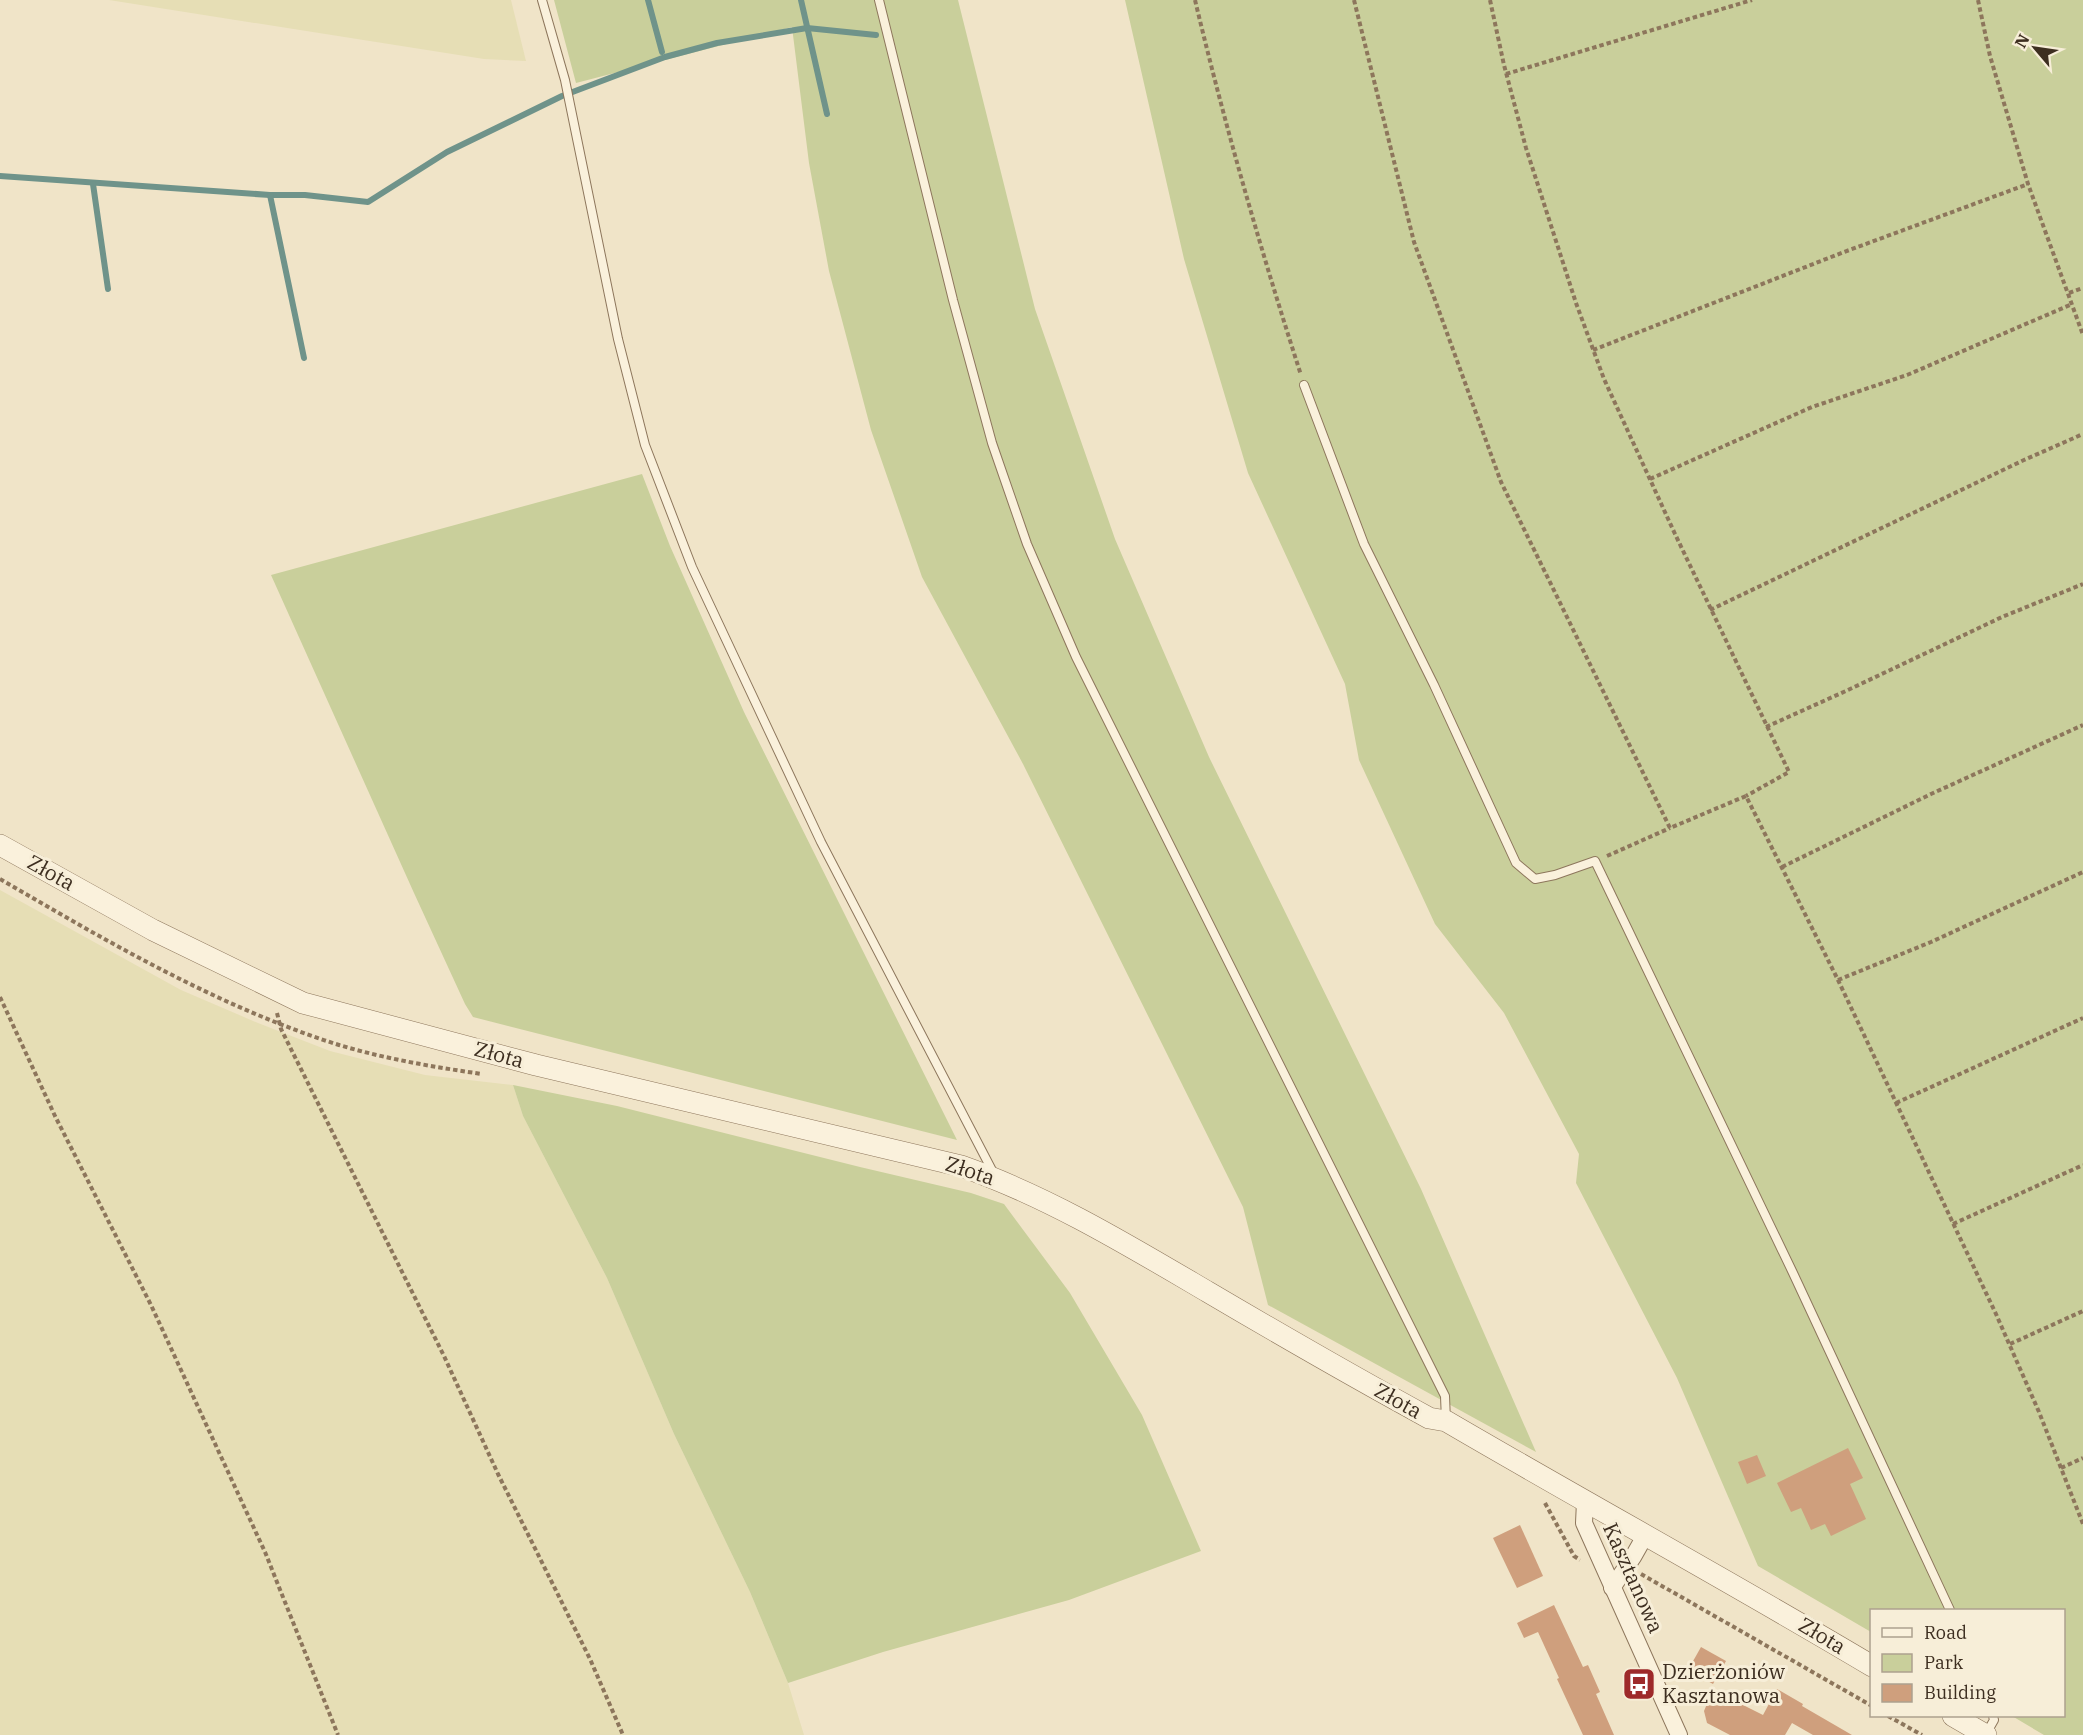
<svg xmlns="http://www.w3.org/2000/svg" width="2083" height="1735" viewBox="0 0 2083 1735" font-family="'IBM Plex Serif',serif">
  <rect width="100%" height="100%" fill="#f0e4c8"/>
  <!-- farmland -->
  <g fill="#e6deb5">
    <path d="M109 0H511L526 61 484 59Z"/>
    <path d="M0 890 181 990 258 1023 330 1051 425 1075 513 1085 523 1116 607 1278 674 1434 750 1592 788 1683 804 1735H0Z"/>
  </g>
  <!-- green -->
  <g fill="#c9cf9b">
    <path d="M554 0H958L1035 309 1115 539 1209 757 1421 1189 1536 1452 1268 1305 1243 1207 1023 764 922 577 871 430 829 271 809 163 792 27 576 83Z"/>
    <path d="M1125 0H2083V1735H2044L2012 1716H2064V1610H1872L1871 1632 1758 1566 1677 1378 1576 1183 1579 1154 1504 1013 1435 924 1359 760 1345 684 1248 473 1184 259Z"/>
    <path d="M642 474 670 546 744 712 957 1140 473 1017 465 1004 414 893 271 575Z"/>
    <path d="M513 1085 617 1106 860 1167 971 1193 1004 1204 1070 1293 1142 1415 1201 1551 1069 1600 883 1652 788 1683 750 1592 674 1434 607 1278 523 1116Z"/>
  </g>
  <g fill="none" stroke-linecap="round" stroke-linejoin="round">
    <!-- stream -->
    <g stroke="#6f938a" stroke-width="6">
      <path d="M648 0 662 52"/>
      <path d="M801 0 827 114"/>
      <path d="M0 176 270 195H305L368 202 447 152 562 96 665 57 717 43 807 28 876 35"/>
      <path d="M93 184 108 289"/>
      <path d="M270 195 304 358"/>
    </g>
  </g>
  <!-- building -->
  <g fill="#cf9f7d">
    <path d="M1848 1448 1863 1478 1850 1484 1866 1519 1831 1536 1825 1524 1811 1530 1801 1508 1791 1512 1777 1483Z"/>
    <path d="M1757 1455 1766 1476 1747 1484 1738 1462Z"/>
    <path d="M1520 1525 1543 1576 1517 1588 1493 1538Z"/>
    <path d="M1554 1605 1583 1667 1588 1665 1600 1692 1596 1694 1614 1735H1583L1557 1679 1559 1678 1538 1632 1524 1638 1517 1623Z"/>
    <path d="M1701 1647 1726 1661 1713 1684 1688 1670Z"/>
    <path d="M1777 1689 1803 1704 1802 1706 1852 1735H1813L1792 1723 1785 1735H1730L1707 1723 1704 1711 1713 1690 1763 1715Z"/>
  </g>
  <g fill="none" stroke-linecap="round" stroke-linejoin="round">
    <!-- service casing -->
    <g stroke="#8d765c" stroke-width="10">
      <g id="service">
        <path d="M542 0 565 80 618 339 645 445 692 567 821 842 995 1176"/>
        <path d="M879 0 953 300 992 443 1027 544 1076 657 1445 1396 1446 1421"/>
        <path d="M1304 385 1364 544 1434 685 1516 863 1535 879 1555 875 1595 861 1793 1273 1950 1610"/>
        <path d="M1986 1734 1994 1720 1993 1716"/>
      </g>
    </g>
    <!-- minor casing -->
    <g stroke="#8d765c" stroke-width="18">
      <g id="minor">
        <path d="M1585 1502 1584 1523 1679 1735"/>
        <path d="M1612 1588 1633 1557 1646 1534"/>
      </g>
    </g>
    <!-- tertiary casing -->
    <g stroke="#8d765c" stroke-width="22">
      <g id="tertiary">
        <path d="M0 845 153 930 303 1003 536 1065 961 1166C1049 1197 1128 1245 1208 1292 1281 1335 1354 1377 1429 1418L1446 1421C1588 1504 1731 1582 1872 1666"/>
        <path d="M1953 1716 1986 1735"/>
      </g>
    </g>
    <!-- path -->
    <g stroke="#8d765c" stroke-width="4" stroke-dasharray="4.5 3" stroke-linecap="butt">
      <path d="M1195 0C1225 126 1261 251 1301 375"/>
      <path d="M1354 0 1414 242 1501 482 1670 828 1746 796 1838 980 1996 1314 2039 1412 2083 1524"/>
      <path d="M1490 0 1504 65 1526 148 1576 303 1604 379 1675 534 1789 772 1746 796"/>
      <path d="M1978 0 1990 56 2028 184 2083 335"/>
      <path d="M1506 74 1752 0"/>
      <path d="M2069 293 2083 288"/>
      <path d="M1593 350 1844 252 2028 184"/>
      <path d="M1650 479 1812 407 1907 375 2070 305"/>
      <path d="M1710 610 2024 460 2083 434"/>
      <path d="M1766 727 1848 690 2002 617 2083 584"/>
      <path d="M1607 856 1670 828"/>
      <path d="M1782 867 1931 794 2083 725"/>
      <path d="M0 879C108 942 219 1007 339 1045 386 1059 434 1067 482 1074"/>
      <path d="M1838 980 1931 942 2083 872"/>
      <path d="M0 997 55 1116 151 1305 265 1552 338 1735"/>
      <path d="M277 1013 281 1029 444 1356 498 1474 590 1659 623 1735"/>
      <path d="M1896 1103 2083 1018"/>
      <path d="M1953 1224 2083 1165"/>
      <path d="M2010 1344 2083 1311"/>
      <path d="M2061 1468 2083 1458"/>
      <path d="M1545 1503 1574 1556 1580 1560"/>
      <path d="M1641 1574 1872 1706"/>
      <path d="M1888 1716 1922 1735"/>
    </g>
    <!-- service -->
    <use href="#service" stroke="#faf1dc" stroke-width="8"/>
    <!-- minor -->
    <use href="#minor" stroke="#faf1dc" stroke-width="16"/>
    <!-- tertiary -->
    <use href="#tertiary" stroke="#faf1dc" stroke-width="21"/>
  </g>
  <!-- icons -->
  <defs>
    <g id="bus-square" transform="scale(1.725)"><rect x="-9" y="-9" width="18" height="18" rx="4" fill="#9e2a2b" stroke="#f7eed8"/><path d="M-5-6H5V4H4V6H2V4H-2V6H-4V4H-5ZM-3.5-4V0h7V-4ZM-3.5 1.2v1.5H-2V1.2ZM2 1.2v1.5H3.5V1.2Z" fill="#fff"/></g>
  </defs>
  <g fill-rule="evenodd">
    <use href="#bus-square" x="1639" y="1684"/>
  </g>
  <g text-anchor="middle" stroke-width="6" stroke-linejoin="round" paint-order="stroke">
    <!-- street labels -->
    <g font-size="21" fill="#3d2e20" stroke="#f7eed8">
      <text transform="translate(51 873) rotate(29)" y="7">Złota</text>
      <text transform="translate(499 1055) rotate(15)" y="7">Złota</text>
      <text transform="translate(970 1171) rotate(18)" y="7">Złota</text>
      <text transform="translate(1398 1401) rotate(29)" y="7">Złota</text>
      <text transform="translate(1633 1578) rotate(66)" y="7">Kasztanowa</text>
      <text transform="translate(1822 1636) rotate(31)" y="7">Złota</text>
    </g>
    <!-- poi labels -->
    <g font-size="21" fill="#3d2e20" stroke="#f7eed8" text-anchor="start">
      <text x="1662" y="1679">Dzierżoniów<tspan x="1662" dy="24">Kasztanowa</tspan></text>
    </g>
  </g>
  <!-- legend -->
  <rect x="1870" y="1609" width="195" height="108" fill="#f7eed8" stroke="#ada18e" stroke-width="1.5"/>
  <rect x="1882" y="1628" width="30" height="9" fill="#faf1dc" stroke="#ada18e" stroke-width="1.5"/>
  <text x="1924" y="1639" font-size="18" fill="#3d2e20">Road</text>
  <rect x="1882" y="1654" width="30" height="18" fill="#c9cf9b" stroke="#ada18e" stroke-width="1.5"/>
  <text x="1924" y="1669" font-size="18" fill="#3d2e20">Park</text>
  <rect x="1882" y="1684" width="30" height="18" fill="#cf9f7d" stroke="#ada18e" stroke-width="1.5"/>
  <text x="1924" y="1699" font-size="18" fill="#3d2e20">Building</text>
  <!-- north arrow -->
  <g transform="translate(2035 48) rotate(299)" stroke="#f7eed8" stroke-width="4.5" paint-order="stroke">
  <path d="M0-4.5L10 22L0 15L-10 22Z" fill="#3d2e20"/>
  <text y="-9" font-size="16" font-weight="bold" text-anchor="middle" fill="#3d2e20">N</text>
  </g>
</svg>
